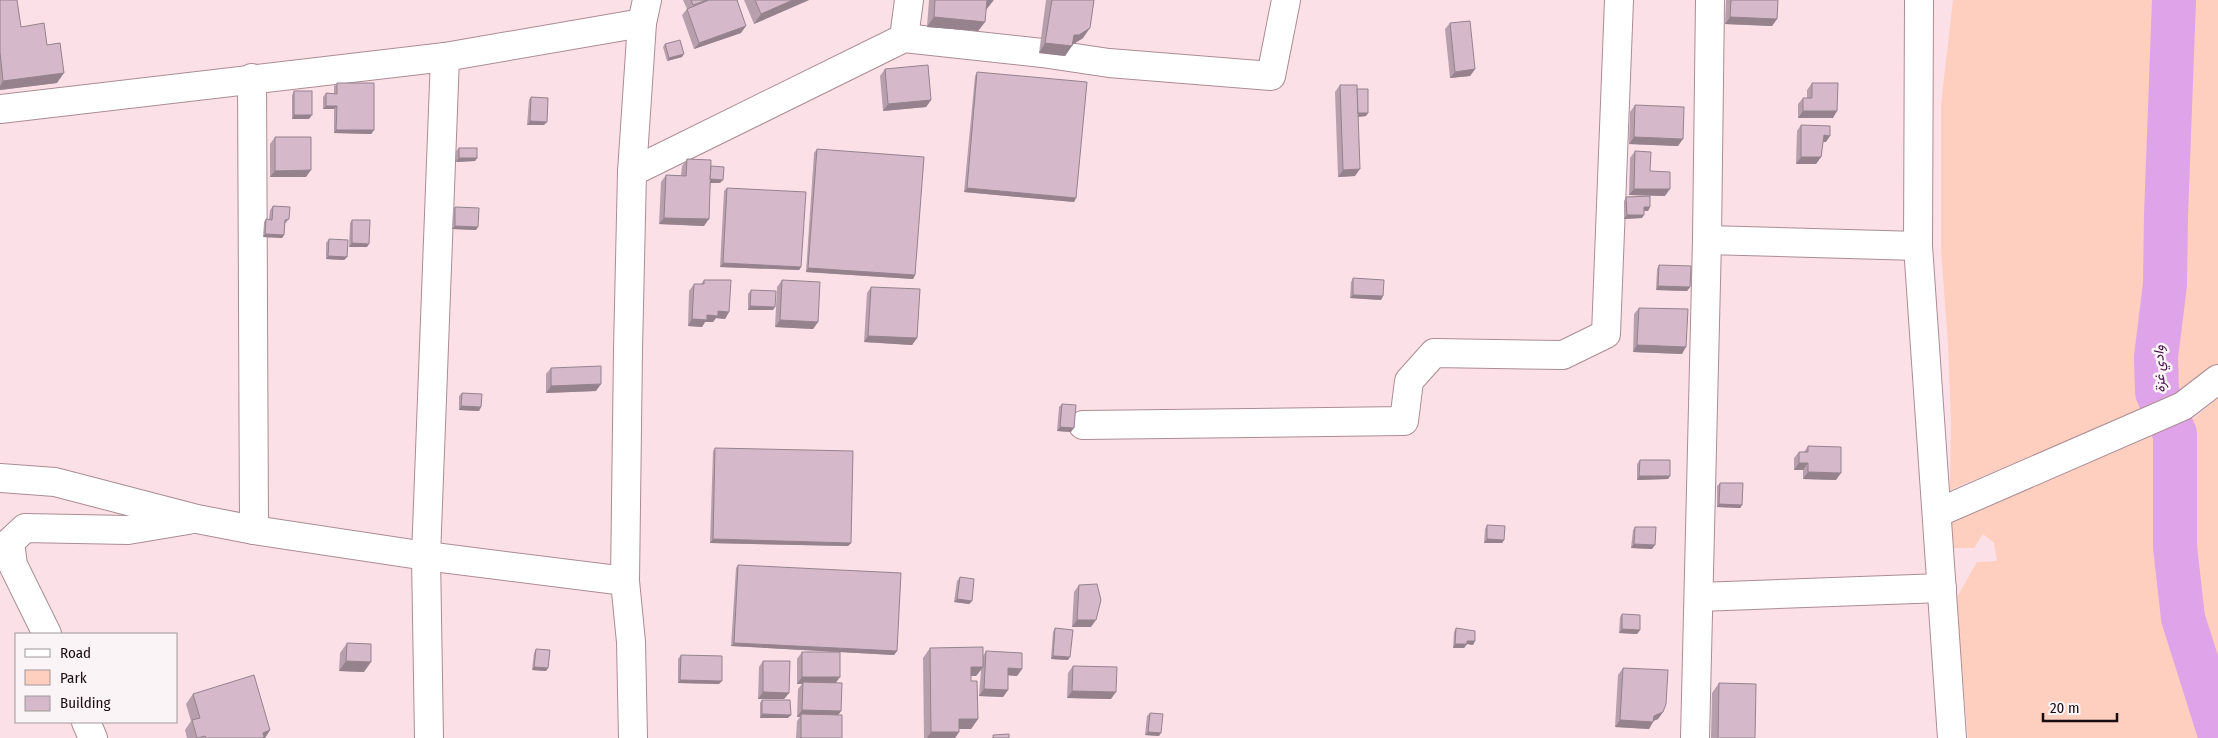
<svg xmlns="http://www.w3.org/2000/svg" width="2218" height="738" viewBox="0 0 2218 738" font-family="'Fira Sans Condensed',Vazirmatn,sans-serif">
  <rect width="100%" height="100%" fill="#fce0e8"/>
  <!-- green -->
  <g fill="#fecebe">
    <path d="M1953 0H2218V365L2177 395 1950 490 1951 422 1948 344 1941 250V105Z"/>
    <path d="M2218 398V738H1968L1956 599 1977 562 1997 561 1994 543 1983 534 1974 548H1953L1952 521 2194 418Z"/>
  </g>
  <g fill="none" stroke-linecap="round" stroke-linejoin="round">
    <!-- stream -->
    <path stroke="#a376a8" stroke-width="8" d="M2202 738 2218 731"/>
    <!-- river -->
    <path stroke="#dfa3e9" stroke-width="44" d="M2174 0 2166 216 2165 284 2156 357 2157 392 2175 434V547L2183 618 2218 729"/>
    <!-- minor casing -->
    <g stroke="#ab8c94" stroke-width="30">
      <g id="minor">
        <path d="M1919 0 1918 246 1952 738"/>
        <path d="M904 38 909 0"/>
        <path d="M252 78 254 530"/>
        <path d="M0 109 445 57 642 23"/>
        <path d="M632 172 904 38 1042 53 1109 63 1271 76 1286 0"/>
        <path d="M1707 240 1918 246"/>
        <path d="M1083 425 1404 421 1409 381 1434 353 1563 355 1606 334 1619 0"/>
        <path d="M0 478 55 482 197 519 254 530 426 556 625 581"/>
        <path d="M1937 513 2183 406 2218 379"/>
        <path d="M1699 597 1942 588"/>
        <path d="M47 634 13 565 10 542 25 528 128 530 188 520"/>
        <path d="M86 722 93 738"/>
        <path d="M429 738 426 556 445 57"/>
        <path d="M633 738 631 642 625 581 628 350 632 172 642 23 647 0"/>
        <path d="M1695 738 1707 240 1710 0"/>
      </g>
    </g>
    <!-- minor -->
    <use href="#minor" stroke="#fff" stroke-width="28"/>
  </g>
  <!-- wall -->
  <g fill="#b79fae">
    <path d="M0 0 21 27 57 83 0 90Z"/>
    <path d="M683 0H737L741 33 694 49 682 15 687 9Z"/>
    <path d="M744 0H809L754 24Z"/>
    <path d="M929 0H993L986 10 985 22 978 31 927 27Z"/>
    <path d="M1046 0H1094L1083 38 1072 45 1065 56 1039 53Z"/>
    <path d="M1726 0H1778L1777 19 1772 26 1725 24Z"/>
    <path d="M1450 23 1475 69 1470 76 1450 78 1445 29Z"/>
    <path d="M665 44 682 57 667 61 663 47Z"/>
    <path d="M885 69 931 100 926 107 883 111 880 76Z"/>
    <path d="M977 72 1076 198 1074 202 964 192 975 76Z"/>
    <path d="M337 83 374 130 371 134 334 133V109H323V97L326 93 334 94V86Z"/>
    <path d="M1812 83 1833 118H1798V104L1803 98H1807V90Z"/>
    <path d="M1340 85 1357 89 1366 116 1358 117 1355 176 1338 177 1335 92Z"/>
    <path d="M294 91 309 119H292V95Z"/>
    <path d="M531 97 544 125H527L529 100Z"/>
    <path d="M1635 105 1678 146 1629 144 1630 112Z"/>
    <path d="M1801 125 1826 142H1823L1821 157 1816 164H1796L1797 131Z"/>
    <path d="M275 137 306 177H270V144Z"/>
    <path d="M459 148 477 158 475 161 456 162V151Z"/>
    <path d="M817 149 915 275 913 279 806 272 814 153Z"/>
    <path d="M1635 151 1650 171 1665 196 1629 195 1630 158Z"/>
    <path d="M687 159 711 166 720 183H710L704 226 659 224 661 182 666 175H681L682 166Z"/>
    <path d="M727 188 801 267 799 270 720 267 724 191Z"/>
    <path d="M1626 197 1650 207 1648 211H1644L1642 218 1624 219V201Z"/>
    <path d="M273 206 289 219 286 223H285L284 235 282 238 263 237 264 222 266 219H269L270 210Z"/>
    <path d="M455 207 476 230 452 229 453 210Z"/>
    <path d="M352 220 367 247H349L350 223Z"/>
    <path d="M329 239 347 257 344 260 326 259V243Z"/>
    <path d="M1659 265 1690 287 1687 291 1656 290 1657 269Z"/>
    <path d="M1353 278 1383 296 1381 300 1350 298 1351 282Z"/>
    <path d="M704 280 729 312 725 319 716 318 713 322H705L702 327 688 326 689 291 694 284H701Z"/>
    <path d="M782 280 818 322 813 329 775 327 777 287Z"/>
    <path d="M871 287 917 338 912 345 864 342 867 293Z"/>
    <path d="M751 290 773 310H748V294Z"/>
    <path d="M1639 308 1682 354 1633 352 1634 314Z"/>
    <path d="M551 368 596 391 546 393V374Z"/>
    <path d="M462 393 481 407 479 411 459 410V396Z"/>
    <path d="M1062 404 1071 432 1057 431 1059 407Z"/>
    <path d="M1808 446 1836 480 1803 479V470H1794V458L1799 452H1804Z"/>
    <path d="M715 448 851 543 848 546 710 543 713 451Z"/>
    <path d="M1640 460 1670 476 1668 479 1637 480V464Z"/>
    <path d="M1720 483 1742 505 1740 508 1717 507V486Z"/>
    <path d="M1487 525 1504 540 1502 543H1484L1485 529Z"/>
    <path d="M1635 527 1652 549 1631 548 1633 530Z"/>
    <path d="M738 565 897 651 894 655 731 646 736 568Z"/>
    <path d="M960 577 972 601 969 604 954 602 957 581Z"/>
    <path d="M1079 585 1091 627H1072L1074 592Z"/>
    <path d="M1622 614 1640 630 1637 634 1619 633 1620 617Z"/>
    <path d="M1055 628 1068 660 1051 659 1053 632Z"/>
    <path d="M1456 628 1475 641 1473 645 1467 644 1464 648H1453L1454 632Z"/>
    <path d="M347 643 364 672 339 671 340 653Z"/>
    <path d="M930 648 983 656 986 651 1022 669 1017 676 1008 675V690L1003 697 979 696 981 670 976 676H971V681L978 719 971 729H959V732L955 738H924L923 658Z"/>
    <path d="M536 649 548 668 546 671 532 670 534 653Z"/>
    <path d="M802 652 836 683 841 711 838 715 842 738H796L797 721 800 717H797L798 689 802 684H797V659Z"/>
    <path d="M681 655 719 684 678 683V659Z"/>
    <path d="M763 661 789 693 784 699H758L759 667Z"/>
    <path d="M1073 666 1111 699 1067 698 1068 673Z"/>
    <path d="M1623 668 1663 712 1658 719 1653 721 1649 729 1615 727 1618 675Z"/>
    <path d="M1719 683 1755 738H1711L1712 693Z"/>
    <path d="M193 694 270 730 265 738H187L185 730 191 721 186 704Z"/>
    <path d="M762 700 788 718H760V703Z"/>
    <path d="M1150 713 1159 736 1145 735 1147 716Z"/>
  </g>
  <!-- shaded-wall -->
  <g fill="#95828d">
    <path d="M793 0H809L754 24 761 14Z"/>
    <path d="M987 0 993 1 986 10Z"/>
    <path d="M934 17 985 22 978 31 927 27Z"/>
    <path d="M1730 17 1777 19 1772 26 1725 24Z"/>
    <path d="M746 26 741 33 694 49 699 43Z"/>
    <path d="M1090 28 1083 38 1072 45 1074 35Z"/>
    <path d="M1045 43 1072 46 1065 56 1039 53Z"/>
    <path d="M684 54 682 57 667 61 669 58Z"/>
    <path d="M1475 69 1470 76 1450 78 1455 72Z"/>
    <path d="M64 73 57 83 0 90V86L3 81Z"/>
    <path d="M931 100 926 107 883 111 888 104Z"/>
    <path d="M326 106H337L334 109H323Z"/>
    <path d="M1803 111H1837L1833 118H1798Z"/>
    <path d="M1358 113H1368L1366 116 1355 117Z"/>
    <path d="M294 115H312L309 119H292Z"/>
    <path d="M530 121 547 122 544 125H527Z"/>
    <path d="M336 130H374L371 134 334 133Z"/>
    <path d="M1824 135 1830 136 1826 142H1819Z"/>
    <path d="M1634 137 1683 139 1678 146 1629 144Z"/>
    <path d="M1801 157H1821L1816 164H1796Z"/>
    <path d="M459 158H477L475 161 456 162Z"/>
    <path d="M1360 169 1355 176 1338 177 1343 170Z"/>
    <path d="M311 170 306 177H270L275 171Z"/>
    <path d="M710 179 723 180 720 183H707Z"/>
    <path d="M967 188 1076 198 1074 202 964 192Z"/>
    <path d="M1634 189H1670L1665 196 1629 195Z"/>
    <path d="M1644 207H1650L1648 211H1642Z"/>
    <path d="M1627 215H1644L1642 218 1624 219Z"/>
    <path d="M664 218 709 219 704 226 659 224Z"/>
    <path d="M455 226 478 227 476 230 452 229Z"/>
    <path d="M265 234 284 235 282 238 263 237Z"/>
    <path d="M352 243 369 244 367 247H349Z"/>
    <path d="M328 256 347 257 344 260 326 259Z"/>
    <path d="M723 263 801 267 799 270 720 267Z"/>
    <path d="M808 268 915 275 913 279 806 272Z"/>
    <path d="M1658 286 1690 287 1687 291 1656 290Z"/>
    <path d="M1353 295 1383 296 1381 300 1350 298Z"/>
    <path d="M750 306 775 307 773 310H748Z"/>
    <path d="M718 311 729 312 725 319 716 318 713 322H705L702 327 688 326 692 319 707 315Z"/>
    <path d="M780 320 818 322 813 329 775 327Z"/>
    <path d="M868 336 917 338 912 345 864 342Z"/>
    <path d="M1637 345 1686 347 1682 354 1633 352Z"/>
    <path d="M601 384 596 391 546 393 551 386Z"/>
    <path d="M461 406 481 407 479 411 459 410Z"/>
    <path d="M1060 427 1074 428 1071 432 1057 431Z"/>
    <path d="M1799 463H1808L1803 470H1794Z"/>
    <path d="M1808 472 1841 473 1836 480 1803 479Z"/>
    <path d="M1639 476H1670L1668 479 1637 480Z"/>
    <path d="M1719 504 1742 505 1740 508 1717 507Z"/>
    <path d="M713 539 851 543 848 546 710 543Z"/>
    <path d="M1487 539 1504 540 1502 543H1484Z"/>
    <path d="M1634 544 1655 545 1652 549 1631 548Z"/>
    <path d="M957 599 972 601 969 604 954 602Z"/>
    <path d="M1077 620H1096L1091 627H1072Z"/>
    <path d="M1622 629 1640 630 1637 634 1619 633Z"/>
    <path d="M1467 641H1475L1473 645 1467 644 1464 648H1453L1455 644Z"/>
    <path d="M734 643 897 651 894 655 731 646Z"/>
    <path d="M1053 656 1070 657 1068 660 1051 659Z"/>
    <path d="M346 661 371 662 364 672 339 671Z"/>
    <path d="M534 667 548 668 546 671 532 670Z"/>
    <path d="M971 667H983L976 676H964Z"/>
    <path d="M1008 668 1022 669 1017 676 1004 675Z"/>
    <path d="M802 677H840L835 684H797Z"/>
    <path d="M680 680 722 681 719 684 678 683Z"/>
    <path d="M984 689 1008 690 1003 697 979 696Z"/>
    <path d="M1072 691 1116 692 1111 699 1067 698Z"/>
    <path d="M763 692 789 693 784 699H758Z"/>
    <path d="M802 710 841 711 836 718 801 714 800 717H797Z"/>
    <path d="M1663 712 1658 719 1651 722H1653L1649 729 1615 727 1620 720 1654 716Z"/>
    <path d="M762 714 791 715 788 718H760Z"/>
    <path d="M959 719H978L971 729H952Z"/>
    <path d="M270 730 265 738H259L263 733Z"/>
    <path d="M931 732H959L955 738H927Z"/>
    <path d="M1148 732 1161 733 1159 736 1145 735Z"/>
  </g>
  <!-- building -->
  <g fill="#d5b9ca" stroke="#95828d">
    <path d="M0 0H17L21 27 44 23 47 45 60 43 64 73 3 81 0 52Z"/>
    <path d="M691 0H707L693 5Z"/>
    <path d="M709 0H737L746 26 699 43 687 9Z"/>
    <path d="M755 0H793L761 14Z"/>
    <path d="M935 0H993V1L987 0 985 22 934 17Z"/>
    <path d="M1052 0H1094L1090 28 1079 35H1074L1072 46 1045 43Z"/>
    <path d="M1731 0H1778L1777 19 1730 17Z"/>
    <path d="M1470 21 1475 69 1455 72 1450 23Z"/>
    <path d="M680 40 684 54 669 58 665 44Z"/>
    <path d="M928 65 931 100 888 104 885 69Z"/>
    <path d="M977 72 1087 82 1076 198 967 188Z"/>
    <path d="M337 83H374V130H336L337 106H326V93L337 94Z"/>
    <path d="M1812 83H1838L1837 111H1803V98H1812Z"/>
    <path d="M1340 85H1357L1360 169 1343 170Z"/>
    <path d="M1357 89H1368V113H1358Z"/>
    <rect x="294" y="91" width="18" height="24"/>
    <path d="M531 97 548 98 547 122 530 121Z"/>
    <path d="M1635 105 1684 107 1683 139 1634 137Z"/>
    <path d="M1801 125 1830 126V136L1824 135 1821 157H1801Z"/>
    <path d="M275 137H311V170L275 171Z"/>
    <rect x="459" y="148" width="18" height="10"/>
    <path d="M817 149 924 157 915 275 808 268Z"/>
    <path d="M1635 151 1651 152 1650 171 1670 172V189H1634Z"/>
    <path d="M687 159 711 160 709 219 664 218 666 175 686 176Z"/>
    <path d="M711 166 724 167 723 180 710 179Z"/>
    <path d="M727 188 806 192 801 267 723 263Z"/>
    <path d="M1650 196V207H1644V215H1627L1626 197Z"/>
    <path d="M273 206 290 207 289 219 285 220 284 235 265 234 266 219 272 220Z"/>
    <path d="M455 207 479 208 478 227 455 226Z"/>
    <path d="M352 220H370L369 244 352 243Z"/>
    <path d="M329 239 348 240 347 257 328 256Z"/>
    <path d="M1659 265 1691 266 1690 287 1658 286Z"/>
    <path d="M1353 278 1384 280 1383 296 1353 295Z"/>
    <path d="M704 280H731L729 312 718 311V316L707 315V320L692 319 694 284H704Z"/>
    <path d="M782 280 820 282 818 322 780 320Z"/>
    <path d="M871 287 920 289 917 338 868 336Z"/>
    <path d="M751 290 776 291 775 307 750 306Z"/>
    <path d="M1639 308 1688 309 1686 347 1637 345Z"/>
    <path d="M601 366V384L551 386V368Z"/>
    <path d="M462 393 482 394 481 407 461 406Z"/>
    <path d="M1062 404 1076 405 1074 428 1060 427Z"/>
    <path d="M1808 446 1841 447V473L1808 472V463H1799V452H1808Z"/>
    <path d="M715 448 853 451 851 543 713 539Z"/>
    <path d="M1640 460H1670V476H1639Z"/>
    <path d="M1720 483H1743L1742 505 1719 504Z"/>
    <path d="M1487 525 1505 526 1504 540 1487 539Z"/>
    <path d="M1635 527H1656L1655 545 1634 544Z"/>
    <path d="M738 565 901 573 897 651 734 643Z"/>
    <path d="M960 577 974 579 972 601 957 599Z"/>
    <path d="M1097 584 1101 600 1096 620H1077L1079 585Z"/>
    <path d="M1622 614 1640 615V630L1622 629Z"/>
    <path d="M1055 628 1073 630 1070 657 1053 656Z"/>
    <path d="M1456 628 1475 631V641H1467V644H1455Z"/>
    <path d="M347 643 371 644V662L346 661Z"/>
    <path d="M983 647V667H971V681H977L978 719H959V732H931L930 648Z"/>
    <path d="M536 649 550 650 548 668 534 667Z"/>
    <path d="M986 651 1022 653V669L1008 668V690L984 689Z"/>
    <rect x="802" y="652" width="38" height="25"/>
    <path d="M681 655 722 656V681L680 680Z"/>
    <path d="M763 661H790L789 693 763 692Z"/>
    <path d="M1073 666 1117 667 1116 692 1072 691Z"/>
    <path d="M1623 668 1668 670 1666 704 1663 712 1654 716 1653 722 1620 720Z"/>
    <path d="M254 675 270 730 263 733 264 738H206L205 736 197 738 192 720 200 718 193 694Z"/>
    <path d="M803 682 842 683 841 711 802 710Z"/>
    <path d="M1719 683 1756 684 1755 738H1718Z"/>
    <path d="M762 700H790L791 715 762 714Z"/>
    <path d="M1150 713 1163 714 1161 733 1148 732Z"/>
    <path d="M801 714 842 715V738H801Z"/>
    <path d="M1009 734V738H993V735Z"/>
  </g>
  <g text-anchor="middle" stroke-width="5" stroke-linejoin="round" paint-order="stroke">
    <!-- water labels -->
    <g font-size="14" font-style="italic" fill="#450f4d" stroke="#fbf4f6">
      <text transform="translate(2159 369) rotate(-92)" y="5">وادي غزة</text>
    </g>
  </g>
  <!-- legend -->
  <rect x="15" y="633" width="162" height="90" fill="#fbf4f6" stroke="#a0989a"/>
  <rect x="25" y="649" width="25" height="8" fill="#ffffff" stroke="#a0989a"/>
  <text x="60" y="658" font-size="15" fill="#180d10">Road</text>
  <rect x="25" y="670" width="25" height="15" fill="#fecebe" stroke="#a0989a"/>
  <text x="60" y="683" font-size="15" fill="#180d10">Park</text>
  <rect x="25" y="696" width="25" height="15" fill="#d5b9ca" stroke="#a0989a"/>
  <text x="60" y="708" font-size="15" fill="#180d10">Building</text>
  <!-- scale -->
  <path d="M2043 713v8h74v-8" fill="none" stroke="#180d10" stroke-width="2.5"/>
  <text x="2050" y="713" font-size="15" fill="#180d10" stroke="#fbf4f6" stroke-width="4" paint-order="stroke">20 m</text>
</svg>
